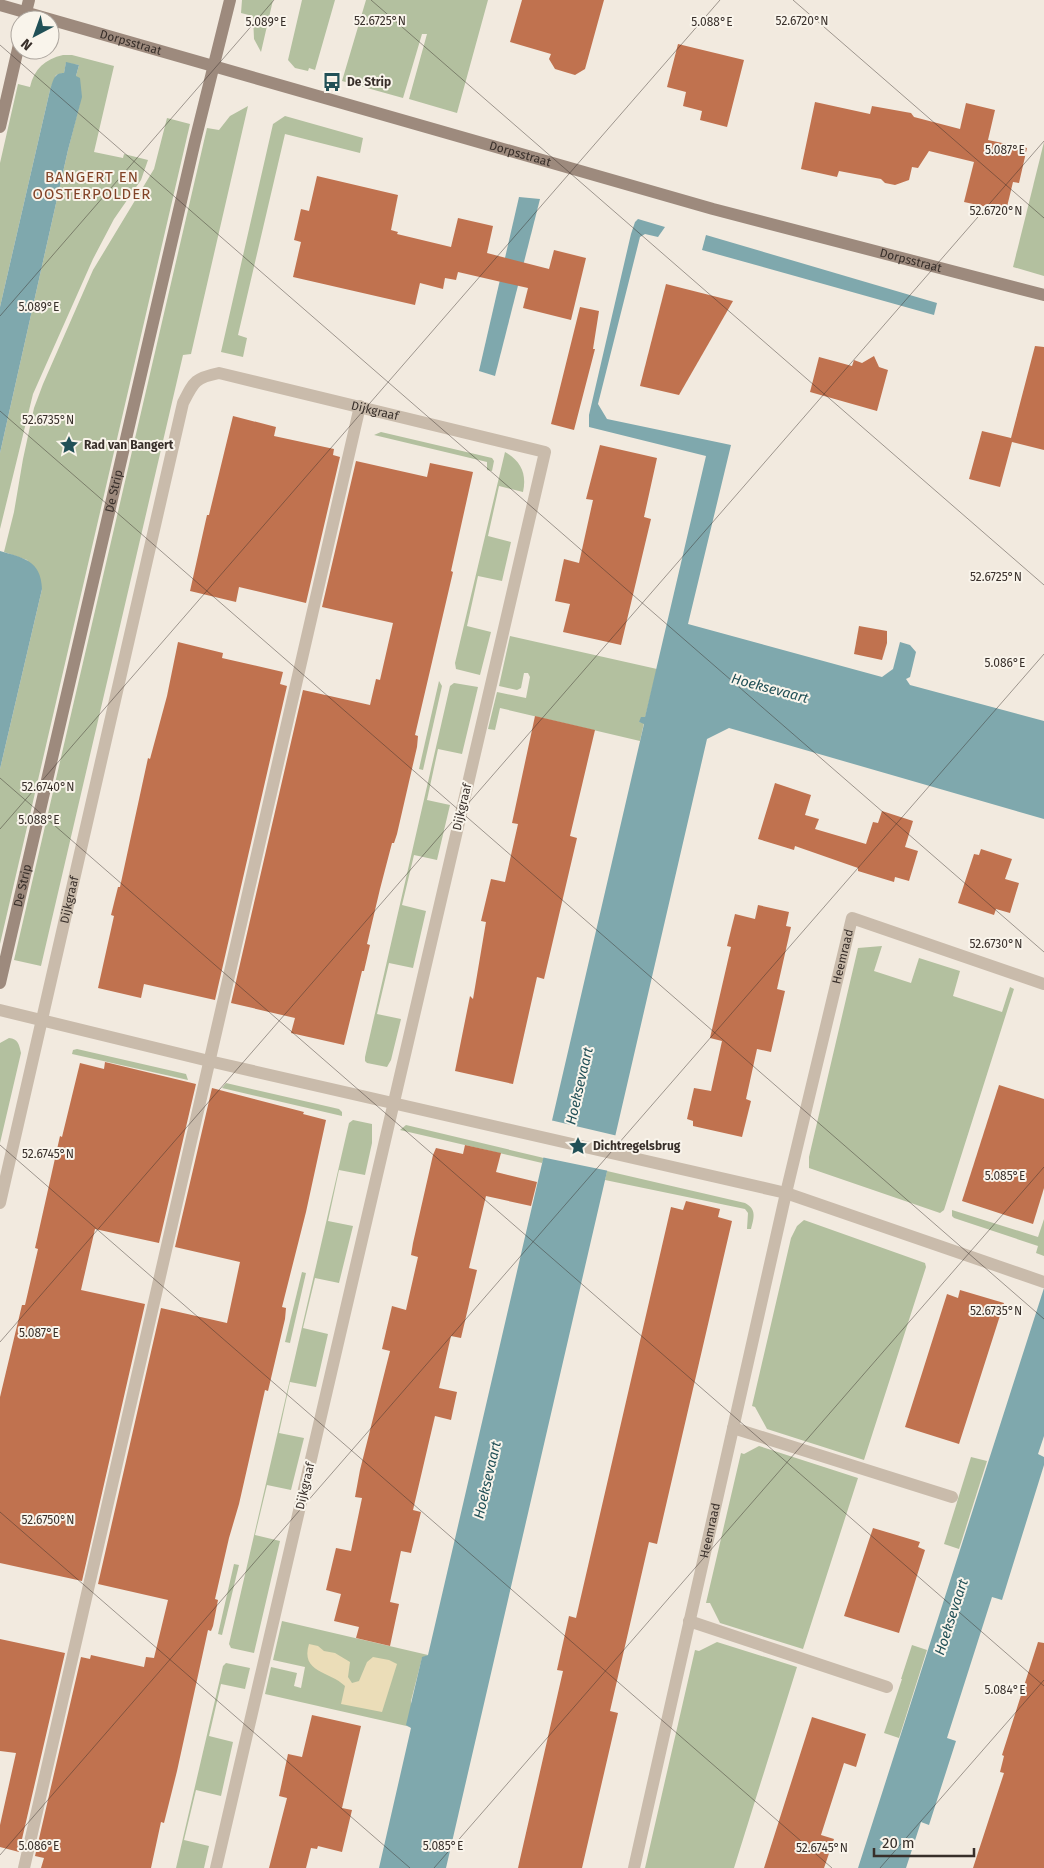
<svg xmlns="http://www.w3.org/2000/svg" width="1044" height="1868" viewBox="0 0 1044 1868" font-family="'Fira Sans',sans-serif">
  <rect width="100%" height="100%" fill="#f2eadf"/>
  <!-- green -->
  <g fill="#b3c09f">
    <path d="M242 0H273L261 52 254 39 253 16 241 13Z"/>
    <path d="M302 0H335L315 70 309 68 308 71 295 68 288 60Z"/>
    <path d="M366 0H488L457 113 409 99 427 34H422L403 98 342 81Z"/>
    <path d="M63 55H72L114 66 94 152 123 158 124 154 148 160 141 180 114 219 93 259 33 394 0 529V453L68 150 80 103 76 76 79 65 66 63 64 73 56 75 50 90 0 307V163L18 84 30 87C34 69 45 59 63 55Z"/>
    <path d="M248 106 191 354 183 355 41 966 14 960 207 128 219 130 230 116Z"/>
    <path d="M285 116 363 138 360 153 285 134 238 335 247 338 243 357 221 352 273 124Z"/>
    <path d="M167 118 190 124 0 944V769L42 589 27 560 4 552 14 512 23 459 34 408 43 384 93 270 154 169Z"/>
    <path d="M1044 142V276L1013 267Z"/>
    <path d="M381 432 492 458 494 461 492 471 487 470V462L374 435Z"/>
    <path d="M505 452C521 461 527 474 523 492L499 486 488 536 511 542 502 581 478 576 467 626 491 632 480 675 456 669 455 663Z"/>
    <path d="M510 636 657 669 645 718 639 722 644 723 640 741 500 708 495 730 488 729 497 692 526 698 530 677 528 673H524L521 688 517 690 499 686Z"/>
    <path d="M439 681 442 686 423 770 419 769Z"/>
    <path d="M454 683 478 687 462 754 438 749 427 800 450 805 437 860 414 855 402 905 426 911 413 968 389 963 377 1014 401 1019 391 1060 387 1067 367 1063 365 1061V1057L450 686Z"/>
    <path d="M882 946 874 971 911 983 919 958 960 971 953 996 1002 1012 1010 987 1014 989 944 1210 940 1213 809 1168V1157L858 948Z"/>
    <path d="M9 1038C18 1039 19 1044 21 1053L0 1143V1043Z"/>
    <path d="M77 1049 186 1074 188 1080 72 1054 73 1050Z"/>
    <path d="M226 1083 339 1109 342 1112V1116L222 1088Z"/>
    <path d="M353 1120 372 1124V1143L365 1175 339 1170 328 1221 353 1226 339 1283 315 1278 303 1328 328 1334 316 1387 290 1382 279 1433 304 1438 291 1490 267 1485 255 1535 280 1541 254 1653 231 1648 229 1644 349 1123Z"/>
    <path d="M406 1125 544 1158 542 1163 400 1130Z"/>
    <path d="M607 1171 745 1203C757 1209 754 1218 751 1229H747L748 1213 745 1209 605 1180Z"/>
    <path d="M952 1210 1038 1237 1044 1219V1256L1036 1253 1038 1246 954 1218 952 1216Z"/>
    <path d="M804 1220 925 1263 926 1267 864 1460 767 1429 755 1407 752 1406 791 1238 797 1226Z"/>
    <path d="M302 1272 306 1273 290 1343 285 1342Z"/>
    <path d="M759 1446 858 1478 803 1649 720 1623 710 1603H706L741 1453 744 1454Z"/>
    <path d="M971 1457 987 1461 959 1549 944 1544Z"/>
    <path d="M234 1564 239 1565 222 1635 218 1634Z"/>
    <path d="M282 1621 428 1655 422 1658 411 1701V1727L265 1694 271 1667 297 1673 294 1686 301 1688 305 1667 273 1660Z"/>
    <path d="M717 1642 797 1667 734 1868H645L695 1650 699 1651Z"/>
    <path d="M912 1645 927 1650 899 1738 884 1733 902 1679H901Z"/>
    <path d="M226 1663 250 1668 245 1689 221 1684 209 1736 233 1742 221 1796 196 1790 184 1840 209 1846 204 1868H176L223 1666Z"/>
  </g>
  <!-- sand -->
  <path fill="#ebddb8" d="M309 1644 318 1646 324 1651 335 1653 350 1662 348 1677 352 1683 359 1681 367 1662 373 1657 389 1660 397 1664 382 1712 341 1704 345 1686C330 1671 300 1673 309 1644Z"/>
  <!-- water -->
  <g fill="#7fa8ad">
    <path d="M66 62 79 65 76 76 80 78 82 97 68 150 0 453V307L50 90C53 81 54 72 64 73Z"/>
    <path d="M519 197 540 199 495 376 479 371Z"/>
    <path d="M638 219 665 227 658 237 645 234 640 237 598 404 607 419 731 445 688 624 882 677 893 669 900 642 910 645 916 652 910 677 906 679 910 685 1044 721V819L729 728 707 739 446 1868H379L411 1728 406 1725 422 1657 428 1655 644 724 639 722 641 717H645L706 456 589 427V415L631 234 635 222Z"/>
    <path d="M706 235 937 303 934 315 702 250Z"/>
    <path d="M0 551C23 558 41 560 42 589L0 769Z"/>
    <path d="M1044 1288V1436L1038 1454 1044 1457V1465L1002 1600 992 1597 947 1738 956 1741 929 1825 921 1822 906 1868H858Z"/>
  </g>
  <!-- pier -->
  <path fill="#f2eadf" d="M550 1120 618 1136 609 1171 541 1157Z"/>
  <!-- building -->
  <g fill="#c0724f">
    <path d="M522 0H604L585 69 575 75 555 69 549 59 551 54 510 42Z"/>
    <path d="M678 44 744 60 727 127 700 120 702 111 683 106 686 92 667 87Z"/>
    <path d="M815 102 870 114 872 106 911 113 914 117 960 129 966 103 995 110 988 140 1027 148 1019 183 1013 182 1006 211 964 202 974 162 929 151 918 168 912 167 909 180 895 185 885 183 881 179 839 171 837 177 801 169Z"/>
    <path d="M317 176 398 195 391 230 398 232 397 234 451 247 458 218 493 226 487 253 549 269 554 250 586 258 571 320 523 308 528 288 458 272 456 280 445 278 443 289 420 283 415 305 293 277 301 242 294 240 301 209 309 211Z"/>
    <path d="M666 284 733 301 679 395 640 386Z"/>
    <path d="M580 307 599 311 593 349H595L574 430 551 424Z"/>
    <path d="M1035 346 1044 347V450L1012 442 1000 487 969 479 982 431 1011 438Z"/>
    <path d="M874 356 879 367 888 370 877 411 810 392 819 357 852 366 854 360 862 363Z"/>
    <path d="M233 416 276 427 274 436 334 449 333 455 340 457 306 603 239 587 236 602 190 591 207 515H209Z"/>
    <path d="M600 445 657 458 644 517 651 519 621 645 563 632 570 604 555 601 564 559 579 563 593 500 586 499Z"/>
    <path d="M356 461 427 477 430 463 473 472 451 571 453 572 415 735 418 736 417 747 397 834 394 843H392L380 889 367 944 370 945 364 971H362L344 1045 291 1033 295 1018 231 1003 303 690 370 705 376 679 380 680 393 623 322 607Z"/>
    <path d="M859 626 887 631V643L882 660 854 654Z"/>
    <path d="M178 642 223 653 222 658 283 672 280 684 287 686 215 1000 144 984 141 998 98 988 114 916 111 915 118 887H120L148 758 150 759 167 696Z"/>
    <path d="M535 716 595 730 570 836 577 838 544 979 537 977 513 1084 455 1071 470 996 473 999 486 922 481 921 491 879 505 882 518 824 512 823Z"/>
    <path d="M775 783 811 795 805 815 819 819 815 829 866 844 873 822 878 823 882 811 913 821 905 847 918 851 909 881 895 877 894 882 858 871V868L795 846 794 850 758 839Z"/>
    <path d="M981 849 1012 859 1005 879 1019 883 1010 913 996 909 994 915 958 903 974 854 979 855Z"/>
    <path d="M758 905 789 912 786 926 791 927 777 989 785 991 771 1052 757 1049 746 1099 751 1101 742 1137 693 1126V1121L687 1119 694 1088 711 1091 722 1041 710 1038 731 947 727 946 735 914 755 919Z"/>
    <path d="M105 1062 196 1084 159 1243 95 1229 81 1290 145 1304 82 1581 0 1563V1397L22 1305H25L38 1249 35 1248 60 1136 62 1137 80 1063 104 1069Z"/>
    <path d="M999 1085 1044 1099V1188L1033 1224 962 1201Z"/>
    <path d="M212 1088 304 1112 303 1114 326 1120 306 1212 282 1307 286 1308 285 1319 268 1391 265 1390 239 1504 229 1538 215 1599 218 1600 213 1626 211 1631 208 1630 177 1771 164 1823 161 1822 151 1868H41L44 1858 35 1856 81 1657 90 1659 91 1655 144 1667 146 1657 154 1658 168 1600 98 1584 161 1308 227 1323 240 1262 175 1247Z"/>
    <path d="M465 1145 501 1153 496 1172 537 1182 531 1206 486 1196 469 1268 477 1270 461 1338 451 1336 439 1388 457 1392 451 1420 435 1416 413 1510 421 1512 411 1553 401 1551 390 1602 399 1604 390 1646 356 1638 359 1627 334 1621 341 1594 326 1590 336 1548 351 1551 362 1498 355 1497 360 1470 390 1351 382 1349 392 1306 406 1310 418 1257 411 1255 413 1243 433 1155 436 1148 463 1154Z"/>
    <path d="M686 1201 720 1209 718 1217 732 1221 657 1544 649 1542 610 1711 618 1713 582 1868H518L563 1671 557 1670 569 1616 576 1618 671 1207 683 1210Z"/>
    <path d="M960 1290 1004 1303 959 1444 905 1427 947 1294 958 1298Z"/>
    <path d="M873 1528 920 1542 918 1547 925 1550 899 1633 844 1616Z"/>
    <path d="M0 1639 65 1653 19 1852 0 1847V1825L16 1753 0 1751Z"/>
    <path d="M1038 1642 1044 1643V1868H973L1004 1773 1000 1772 1004 1756 1002 1755Z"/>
    <path d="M312 1715 361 1726 342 1808 352 1810 342 1852 318 1846 317 1849 311 1848 306 1868H269L287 1798 279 1796 288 1754 302 1757Z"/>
    <path d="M812 1717 866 1734 856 1767 844 1763 821 1835 834 1839 824 1868H764Z"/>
  </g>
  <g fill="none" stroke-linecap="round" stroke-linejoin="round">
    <!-- lane -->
    <g stroke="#c9bbab" stroke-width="12">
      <path d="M733 1428 952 1497"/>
      <path d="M689 1621 887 1687"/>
      <path d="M24 1868 360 406"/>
    </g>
    <!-- street -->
    <g stroke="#c9bbab" stroke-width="12">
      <path d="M0 1010 209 1061 786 1193 1044 1282"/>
      <path id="s1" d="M0 1203 183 403C194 381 195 378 219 373L545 452 216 1868"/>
      <path id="s2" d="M634 1868 786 1193 852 918 1044 984"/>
    </g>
    <!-- secondary -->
    <g stroke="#9d8a7d" stroke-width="12">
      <path id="s3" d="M0 5 713 209 1044 295"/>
      <path d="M24 20 29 0"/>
      <path d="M0 127 20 40"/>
      <path id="s4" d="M0 983 195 141 230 0"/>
    </g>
  </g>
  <!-- ticks -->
  <path fill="none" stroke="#382f2a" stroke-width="1" stroke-opacity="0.45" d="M371 0 1044 585M793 0 1044 218M0 45 1044 952M0 316 274 0M0 411 1044 1319M0 778 1044 1686M0 829 720 0M0 1145 832 1868M0 1342 1044 141M0 1512 410 1868M0 1855 1044 654M434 1868 1044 1167M880 1868 1044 1680"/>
  <!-- icons -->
  <defs>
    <g id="bus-bare" transform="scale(1.5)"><path d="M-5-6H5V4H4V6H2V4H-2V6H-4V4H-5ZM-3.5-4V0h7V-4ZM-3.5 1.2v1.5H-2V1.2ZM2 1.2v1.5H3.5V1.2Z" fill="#215057" stroke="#f9f4eb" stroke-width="2.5" paint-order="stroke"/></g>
    <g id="sight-bare" transform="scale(1.5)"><path d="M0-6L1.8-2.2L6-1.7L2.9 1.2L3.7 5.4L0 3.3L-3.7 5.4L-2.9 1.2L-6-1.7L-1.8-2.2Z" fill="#215057" stroke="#f9f4eb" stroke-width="2.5" paint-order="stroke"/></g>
  </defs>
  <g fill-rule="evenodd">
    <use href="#bus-bare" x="332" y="82"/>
    <use href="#sight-bare" x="69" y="445"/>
    <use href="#sight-bare" x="578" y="1146"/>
  </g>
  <g text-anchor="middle" stroke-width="4" stroke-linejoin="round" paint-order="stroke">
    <!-- street labels -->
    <g font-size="12" fill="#382f2a" stroke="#f9f4eb">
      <text dy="4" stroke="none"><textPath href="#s3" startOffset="136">Dorpsstraat</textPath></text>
      <text dy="4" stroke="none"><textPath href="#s3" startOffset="541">Dorpsstraat</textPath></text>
      <text dy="4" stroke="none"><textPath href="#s3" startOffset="946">Dorpsstraat</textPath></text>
      <text dy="4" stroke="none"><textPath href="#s1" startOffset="1031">Dijkgraaf</textPath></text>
      <text dy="4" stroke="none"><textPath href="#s4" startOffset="505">De Strip</textPath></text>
      <text transform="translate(462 807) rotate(-77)" y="4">Dijkgraaf</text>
      <text dy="4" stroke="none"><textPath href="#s4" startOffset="100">De Strip</textPath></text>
      <text dy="4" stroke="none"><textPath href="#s1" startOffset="311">Dijkgraaf</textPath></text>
      <text dy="4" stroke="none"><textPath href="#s2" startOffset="935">Heemraad</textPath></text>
      <text transform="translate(305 1486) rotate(-77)" y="4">Dijkgraaf</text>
      <text dy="4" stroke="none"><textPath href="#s2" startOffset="346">Heemraad</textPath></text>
    </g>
    <!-- poi labels -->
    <g font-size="12" font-weight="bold" fill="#382f2a" stroke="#f9f4eb" text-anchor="start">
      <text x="347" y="86">De Strip</text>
      <text x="84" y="449">Rad van Bangert</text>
      <text x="593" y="1150">Dichtregelsbrug</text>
    </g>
    <!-- water labels -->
    <g font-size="14" font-style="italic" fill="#215057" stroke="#f9f4eb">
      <text transform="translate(770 688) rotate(15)" y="5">Hoeksevaart</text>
      <text transform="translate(579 1086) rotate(-77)" y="5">Hoeksevaart</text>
      <text transform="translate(487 1480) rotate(-77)" y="5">Hoeksevaart</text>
      <text transform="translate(951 1617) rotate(-72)" y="5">Hoeksevaart</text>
    </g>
    <!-- quarter labels -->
    <g font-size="15" letter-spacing="1" fill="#824327" stroke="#f9f4eb">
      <text x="92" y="182">BANGERT EN<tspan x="92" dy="17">OOSTERPOLDER</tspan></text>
    </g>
  </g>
  <g font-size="12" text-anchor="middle" fill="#382f2a" stroke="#f9f4eb" stroke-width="4" stroke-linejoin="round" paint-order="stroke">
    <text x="380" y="25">52.6725°N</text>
    <text x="802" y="25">52.6720°N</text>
    <text x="266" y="26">5.089°E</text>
    <text x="712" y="26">5.088°E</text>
    <text x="1005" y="154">5.087°E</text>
    <text x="996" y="215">52.6720°N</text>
    <text x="39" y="311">5.089°E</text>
    <text x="48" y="424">52.6735°N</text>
    <text x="996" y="581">52.6725°N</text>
    <text x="1005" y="667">5.086°E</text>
    <text x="48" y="791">52.6740°N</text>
    <text x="39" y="824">5.088°E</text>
    <text x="996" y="948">52.6730°N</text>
    <text x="48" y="1158">52.6745°N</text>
    <text x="1005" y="1180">5.085°E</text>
    <text x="996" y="1315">52.6735°N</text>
    <text x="39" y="1337">5.087°E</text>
    <text x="48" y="1524">52.6750°N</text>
    <text x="1005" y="1694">5.084°E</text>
    <text x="39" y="1850">5.086°E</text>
    <text x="443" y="1850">5.085°E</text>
    <text x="822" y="1852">52.6745°N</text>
  </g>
  <!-- north arrow -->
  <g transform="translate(35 35) rotate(221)"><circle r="24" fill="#f9f4eb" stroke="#aca59e"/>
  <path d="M0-4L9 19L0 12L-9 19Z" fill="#215057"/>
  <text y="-8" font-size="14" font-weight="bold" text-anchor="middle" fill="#382f2a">N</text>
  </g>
  <!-- scale -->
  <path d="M874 1848v8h100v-8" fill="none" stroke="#382f2a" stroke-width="2.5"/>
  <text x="882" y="1848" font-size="15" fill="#382f2a" stroke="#f9f4eb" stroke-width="4" paint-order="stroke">20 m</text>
</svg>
